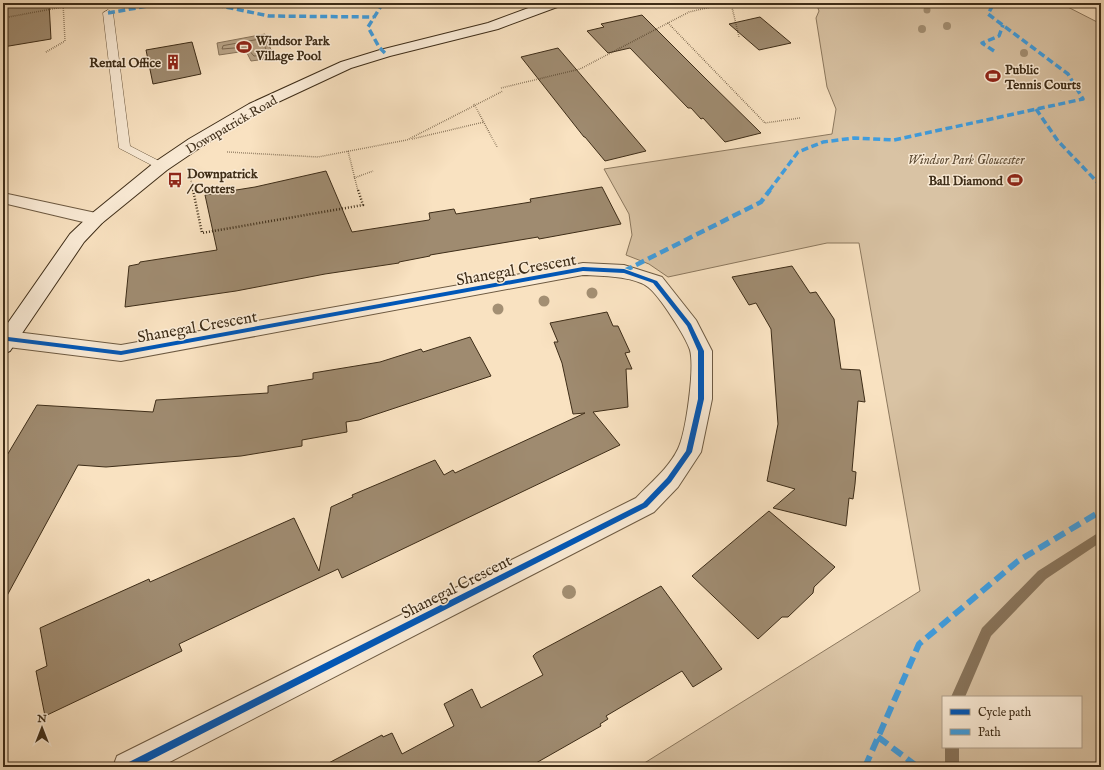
<svg xmlns="http://www.w3.org/2000/svg" width="1104" height="770" viewBox="0 0 1104 770" font-family="'IM FELL English',serif">
  <rect width="100%" height="100%" fill="#f9e2c1"/>
  <filter id="stains"><feTurbulence type="fractalNoise" baseFrequency=".005" numOctaves="4"/><feColorMatrix values="0 0 0 0 .2 0 0 0 0 .09 0 0 0 0 .02 0 0 0 .5 -.17"/></filter>
  <radialGradient id="worn" r=".72"><stop offset=".6" stop-color="#630" stop-opacity="0"/><stop offset="1" stop-color="#630" stop-opacity=".3"/></radialGradient>
  <!-- green -->
  <path fill="#d9c3a4" stroke="#8c785e" fill-rule="evenodd" d="M816 3H1060L1101 24V767H638L920 591 859 243H827L668 277 649 264 626 255 632 235 629 214 604 169 832 134 836 109 827 87 816 18 819 11ZM943 697H1081V747H943Z"/>
  <!-- water -->
  <path fill="#b9a488" stroke="#88745b" d="M265 34 274 58 251 61 246 51 219 55 217 43Z"/>
  <g fill="none" stroke-linecap="round" stroke-linejoin="round">
    <!-- shore -->
    <path stroke="#7c6850" stroke-width="1" d="M262 39 267 52 266 55 254 56 246 47 222 49 223 46Z"/>
    <!-- stream -->
    <g fill="#88745b" fill-rule="evenodd">
      <path d="M1101 531V542L1046 579 991 636 965 697H951L982 628 1038 571Z"/>
      <rect x="945" y="747" width="14" height="20"/>
    </g>
  </g>
  <!-- building -->
  <g fill="#9f8b70" stroke="#3e2d18">
    <path d="M3 3H49L51 39 3 47Z"/>
    <path d="M642 15 706 79 761 133 725 142 703 118 701 119 691 108H688L630 48 608 53 587 31 604 27 601 24Z"/>
    <path d="M760 17 791 43 759 50 729 24Z"/>
    <path d="M192 42 201 74 153 84 146 50Z"/>
    <path d="M558 48 646 151 605 161 585 137H584L521 57Z"/>
    <path d="M326 171 352 232 429 220 430 219 429 213 454 209 456 214 531 202 530 199 602 187 621 224 539 239 538 237 430 255V256L399 262V263L325 274 236 291 125 307 129 266 139 264 140 262 217 250 205 195 255 187Z"/>
    <path d="M792 266 810 293 816 292 834 319 841 369 860 370 865 402 858 401 852 471 856 472 855 484 853 499 849 498 846 526 773 508 795 489 767 481 778 424 771 329 756 303 749 305 732 277Z"/>
    <path d="M607 312 613 326H618L630 352 625 353 632 369H626L628 407 593 412 620 445 342 578 338 569 261 605 179 644 182 651 45 716 36 671 47 666 40 628 149 579 150 582 294 518 319 571 331 507 353 497 352 495 435 460 444 475 453 470 455 473 585 413 573 414 562 363 554 342H558L550 323Z"/>
    <path d="M470 337 491 376 359 420 346 422 347 432 302 440V446L241 456 106 467 78 465 3 603V462L37 405 153 412 156 400 268 393V386L313 379V373L380 362 421 349 423 352Z"/>
    <path d="M769 511 835 567 814 587 813 593 788 617H782L758 639 692 576Z"/>
    <path d="M661 586 722 669 693 687 682 671 606 716 608 719 600 724 601 726 529 767H321L382 735 383 737 392 733 402 754 454 726 444 704 472 689 481 708 543 675 533 656 536 653Z"/>
  </g>
  <g fill="none" stroke-linecap="round" stroke-linejoin="round">
    <!-- lane casing -->
    <g stroke="#6d5a42" stroke-width="1">
      <path id="lane" d="M108 10 113 13 130 146 165 164 167 166 165 168H157L119 148 103 13Z"/>
    </g>
    <!-- street casing -->
    <g stroke="#6d5a42" stroke-width="2">
      <g id="street">
        <path d="M3 193 96 213 102 215 105 219 102 223 96 225 3 203Z"/>
        <path d="M583 263 624 265 662 277 696 320 712 351V399L701 452 678 487 654 512 160 767H113L117 756 636 498C650 483 669 468 678 449 686 433 695 368 690 350 686 337 659 295 648 287 634 276 601 276 583 275L121 361 8 347 3 345V333L8 331 121 345Z"/>
      </g>
    </g>
    <!-- secondary casing -->
    <g stroke="#3e2d18" stroke-width="2">
      <path id="secondary" d="M542 3H562L560 6 498 29 390 56 351 68 261 110 201 147 167 170 102 223 84 242 10 351 3 354V330L70 234 90 215 155 162 189 139 249 104 341 62 380 50 488 23Z"/>
    </g>
    <!-- path-far1 -->
    <g stroke="#3e2d18" stroke-width="1.5" stroke-dasharray="0.5 1.5" stroke-linecap="butt">
      <path d="M731 3 739 37"/>
      <path d="M3 18 63 7"/>
      <path d="M668 23 765 123 800 118"/>
      <path d="M46 52 65 41 63 3"/>
      <path d="M501 88 580 69 689 12 729 3"/>
      <path d="M474 104 497 147"/>
      <path d="M412 139 484 122"/>
      <path d="M348 151 358 191"/>
      <path d="M227 152 318 157 407 140 503 91"/>
      <path d="M190 175 193 191"/>
      <path d="M354 178 373 171"/>
    </g>
    <!-- path -->
    <path stroke="#3e2d18" stroke-width="2.5" stroke-dasharray="1 2" stroke-linecap="butt" d="M193 190 202 233 363 205 358 190"/>
    <!-- lane -->
    <use href="#lane" fill="#fbecd7" fill-rule="evenodd"/>
    <!-- street -->
    <use href="#street" fill="#fbecd7" fill-rule="evenodd"/>
    <!-- secondary -->
    <use href="#secondary" fill="#fbecd7" fill-rule="evenodd"/>
    <!-- quiet-far2 -->
    <g stroke="#3f9ddf" stroke-width="3.5" stroke-dasharray="7 3.5" stroke-linecap="butt">
      <path d="M206 3 269 16 374 17"/>
      <path d="M383 3 368 27 379 47 385 53"/>
      <path d="M108 13 148 6 153 3"/>
      <path d="M994 51 982 43 999 36 1003 25"/>
      <path d="M1036 109 1058 141 1101 186"/>
      <path d="M769 191 798 152 823 142 854 138 894 140 1083 99 1068 74 988 14 994 3"/>
    </g>
    <!-- quiet-far1 -->
    <path stroke="#3f9ddf" stroke-width="4.5" stroke-dasharray="9 4.5" stroke-linecap="butt" d="M624 271 761 202 770 190"/>
    <!-- quiet -->
    <g stroke="#3f9ddf" stroke-width="6" stroke-dasharray="12 6" stroke-linecap="butt">
      <path d="M878 737 918 767"/>
      <path d="M865 767 919 644 1018 561 1101 511"/>
    </g>
    <!-- cycleway casing -->
    <g stroke="#fbecd7" stroke-width="2">
      <path id="cycleway" d="M583 267 624 269 657 281 691 324 704 351V399L692 452 671 482 647 507 137 767H124L125 764 643 503 667 478 686 451 698 399V351L687 326 653 283 624 273 583 271 121 355 8 341 6 340 5 339 6 338 8 337 121 351Z"/>
    </g>
    <!-- cycleway -->
    <use href="#cycleway" fill="#0057b8" fill-rule="evenodd"/>
  </g>
  <!-- trees -->
  <g fill="#a38f73">
    <circle cx="927" cy="10" r="3.5"/>
    <circle cx="947" cy="26" r="4"/>
    <circle cx="922" cy="29" r="4"/>
    <circle cx="1024" cy="53" r="4"/>
    <circle cx="1063" cy="87" r="4"/>
    <circle cx="592" cy="293" r="5.5"/>
    <circle cx="544" cy="301" r="5.5"/>
    <circle cx="498" cy="309" r="5.5"/>
    <circle cx="569" cy="592" r="7"/>
  </g>
  <!-- icons -->
  <defs>
    <g id="stadium-bare" transform="scale(1.2)"><path d="M0-5a6.5 5 0 1 0 0 10a6.5 5 0 1 0 0-10ZM-3.5-1.8h7v3.6h-7Z" fill="#8f2418" stroke="#fbecd7" stroke-width="2.5" paint-order="stroke"/></g>
    <g id="building-bare" transform="scale(1.2)"><path d="M-4-6H4V6H1V3H-1V6H-4ZM-2.5-4.3h1.7v1.8h-1.7ZM.8-4.3h1.7v1.8H.8ZM-2.5-1h1.7V.8h-1.7ZM.8-1h1.7V.8H.8Z" fill="#8f2418" stroke="#fbecd7" stroke-width="2.5" paint-order="stroke"/></g>
    <g id="bus-bare" transform="scale(1.2)"><path d="M-5-6H5V4H4V6H2V4H-2V6H-4V4H-5ZM-3.5-4V0h7V-4ZM-3.5 1.2v1.5H-2V1.2ZM2 1.2v1.5H3.5V1.2Z" fill="#8f2418" stroke="#fbecd7" stroke-width="2.5" paint-order="stroke"/></g>
  </defs>
  <g fill-rule="evenodd">
    <use href="#stadium-bare" x="244" y="47"/>
    <use href="#building-bare" x="173" y="62"/>
    <use href="#stadium-bare" x="993" y="76"/>
    <use href="#bus-bare" x="175" y="180"/>
    <use href="#stadium-bare" x="1015" y="180"/>
  </g>
  <g text-anchor="middle" stroke-width="3" stroke-linejoin="round" paint-order="stroke">
    <!-- far-poi labels -->
    <g font-size="13" font-weight="bold" fill="#3e2d18" stroke="#fbecd7" text-anchor="start">
      <text x="256" y="45">Windsor Park<tspan x="256" dy="15">Village Pool</tspan></text>
      <text x="161" y="67" text-anchor="end">Rental Office</text>
      <text x="1005" y="74">Public<tspan x="1005" dy="15">Tennis Courts</tspan></text>
      <text x="187" y="178">Downpatrick<tspan x="187" dy="15">/ Cotters</tspan></text>
      <text x="1003" y="185" text-anchor="end">Ball Diamond</text>
    </g>
    <!-- far-street labels -->
    <g font-size="13" fill="#3e2d18" stroke="#fbecd7">
      <text transform="translate(231 124) rotate(-30)" y="5">Downpatrick Road</text>
    </g>
    <!-- far-park labels -->
    <g font-size="13" font-style="italic" fill="#5d4b34" stroke="#fbecd7">
      <text x="966" y="164">Windsor Park Gloucester</text>
    </g>
    <!-- street labels -->
    <g font-size="16" fill="#3e2d18" stroke="#fbecd7">
      <text transform="translate(516 269) rotate(-10)" y="6">Shanegal Crescent</text>
      <text transform="translate(197 326) rotate(-10)" y="6">Shanegal Crescent</text>
      <text transform="translate(456 586) rotate(-27)" y="6">Shanegal Crescent</text>
    </g>
  </g>
  <!-- margin -->
  <rect width="1104" height="770" fill="none" stroke="#f9e2c1" stroke-width="16"/>
  <rect x="4" y="4" width="1096" height="762" fill="none" stroke="#3e2d18" stroke-width="2"/>
  <rect x="8" y="8" width="1088" height="754" fill="none" stroke="#3e2d18"/>
  <!-- legend -->
  <rect x="942" y="696" width="140" height="52" fill="#fbecd7" stroke="#afa08b"/>
  <rect x="950" y="709" width="20" height="6" fill="#0057b8" stroke="#afa08b"/>
  <text x="978" y="716" font-size="12" fill="#3e2d18">Cycle path</text>
  <rect x="950" y="729" width="20" height="6" fill="#3f9ddf" stroke="#afa08b"/>
  <text x="978" y="736" font-size="12" fill="#3e2d18">Path</text>
  <!-- north arrow -->
  <g transform="translate(42 728)" stroke="#fbecd7" stroke-width="3" paint-order="stroke">
  <path d="M0-3L7 15L0 10L-7 15Z" fill="#3e2d18"/>
  <text y="-6" font-size="11" font-weight="bold" text-anchor="middle" fill="#3e2d18">N</text>
  </g>
  <rect width="100%" height="100%" filter="url(#stains)"/>
  <rect width="100%" height="100%" fill="url(#worn)"/>
</svg>
